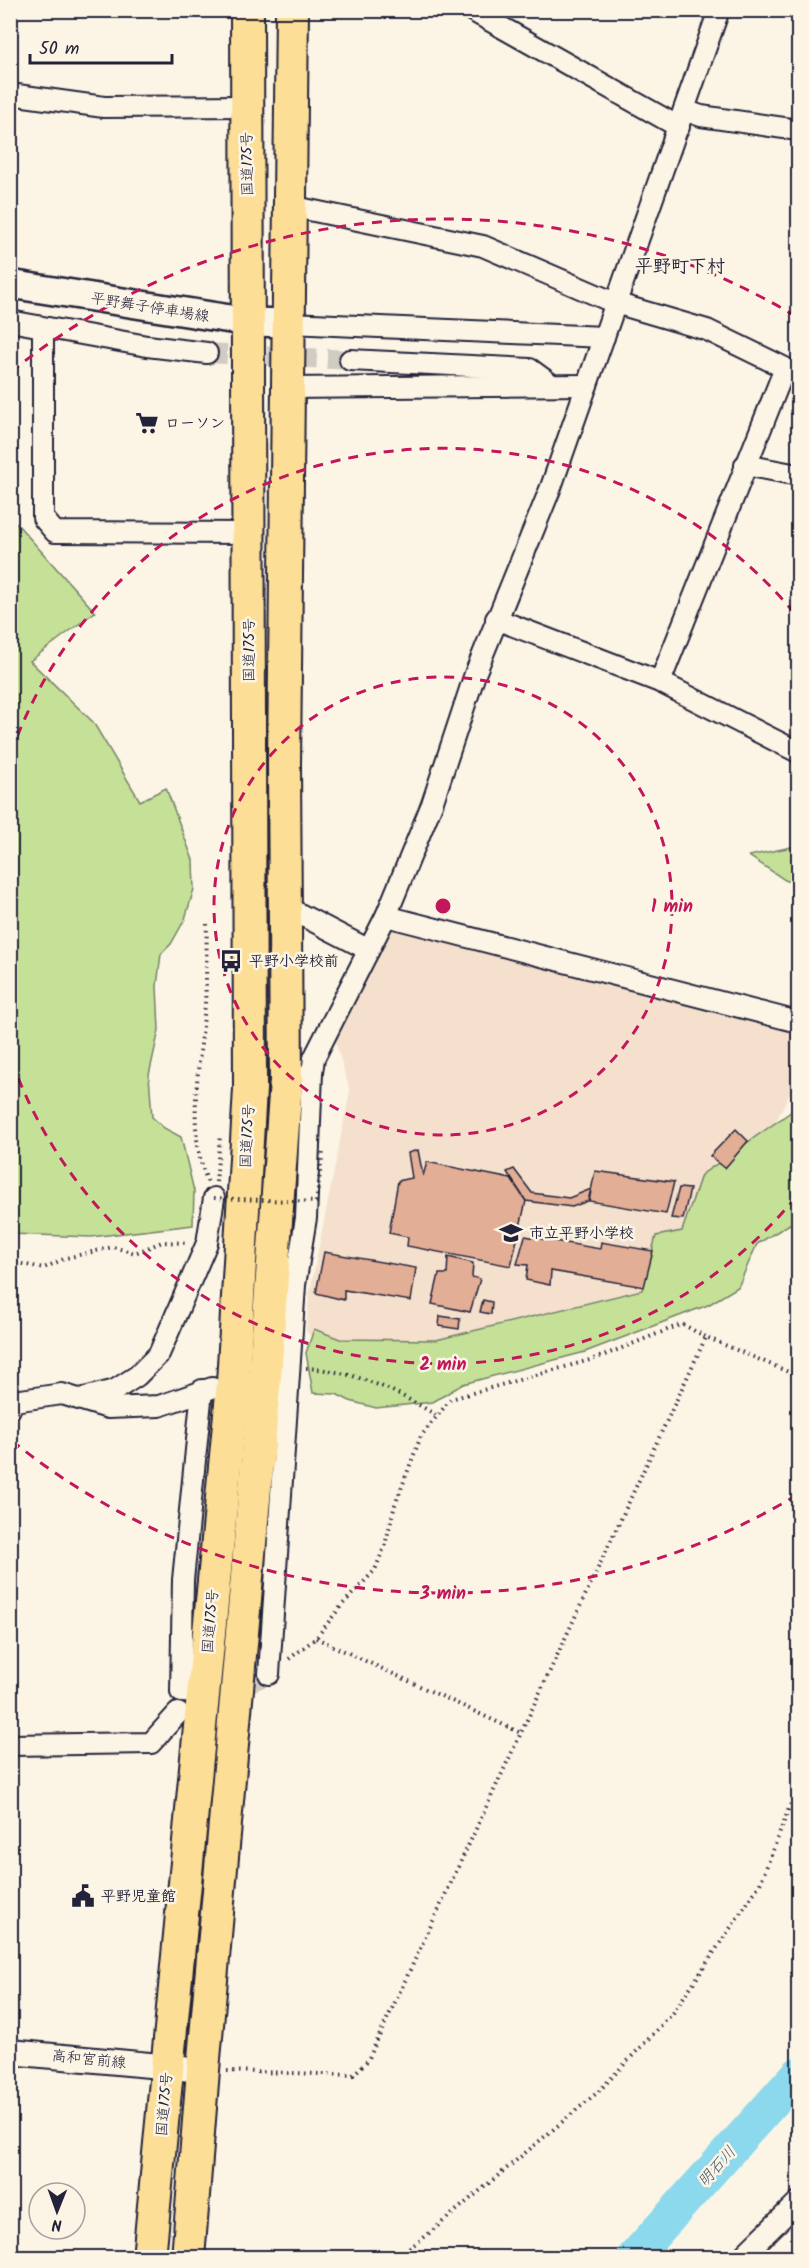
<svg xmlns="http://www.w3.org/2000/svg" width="809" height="2268" viewBox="0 0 809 2268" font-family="Kalam,'Klee One',sans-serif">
  <rect width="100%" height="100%" fill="#fcf5e5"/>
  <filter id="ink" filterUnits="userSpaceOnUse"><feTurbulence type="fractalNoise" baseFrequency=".0167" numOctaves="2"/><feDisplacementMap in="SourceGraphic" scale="12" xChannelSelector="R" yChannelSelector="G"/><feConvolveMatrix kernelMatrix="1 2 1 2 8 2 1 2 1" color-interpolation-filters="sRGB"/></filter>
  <g filter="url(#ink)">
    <!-- built -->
    <path fill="#f4e0cd" d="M389 926 798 1031V1077L679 1315 337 1357 306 1332 309 1296 350 1091 333 1033Z"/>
    <!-- green -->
    <g fill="#c5e097" stroke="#748169" stroke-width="1.5">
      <path d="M10 516 95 612 30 661 93 722 140 801 166 788 193 860 194 889 185 919 171 944 161 954 157 986 159 1030 149 1075 152 1117 164 1128 181 1137 194 1191 193 1225 91 1237 11 1234Z"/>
      <path d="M798 839V885L785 880 749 856 796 846Z"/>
      <path d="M795 1109H798V1219L757 1244 738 1287 708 1305 585 1352 463 1384 433 1402 376 1408 350 1401 336 1394 313 1393 306 1353 314 1329 340 1339 436 1340 642 1290 656 1236 682 1231 701 1175Z"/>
    </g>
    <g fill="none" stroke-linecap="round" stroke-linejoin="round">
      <!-- stream -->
      <path stroke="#628fa5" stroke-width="6" d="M790 2258 798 2250"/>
      <!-- river -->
      <path stroke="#8cd8ec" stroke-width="34" d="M633 2258 798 2074"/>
    </g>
    <!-- building -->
    <g fill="#e3ae96" stroke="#22223b" stroke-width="1.5">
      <path d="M736 1129 748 1141 725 1168 710 1156Z"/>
      <path d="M418 1150 423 1176 427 1162 511 1179 526 1201 511 1266 407 1246 408 1237 389 1233 398 1181 412 1178 408 1153Z"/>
      <path d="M514 1169 532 1193 569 1198 591 1189 588 1201 572 1207 526 1201 507 1172Z"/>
      <path d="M595 1171 674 1182 666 1214 589 1201Z"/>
      <path d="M679 1188 690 1189 683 1219 671 1218Z"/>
      <path d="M525 1236 600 1249 601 1242 653 1251 644 1287 551 1271 550 1285 526 1280 528 1265 517 1264Z"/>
      <path d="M324 1252 416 1268 411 1301 344 1290V1300L316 1293Z"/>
      <path d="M448 1257 473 1263 472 1277 480 1279 470 1312 432 1304 439 1274H447Z"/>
      <path d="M483 1300 492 1302 491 1314 480 1312Z"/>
      <path d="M440 1316 460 1319 459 1329 439 1326Z"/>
    </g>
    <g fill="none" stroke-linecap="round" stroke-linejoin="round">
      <!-- minor-tunnel -->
      <g stroke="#d0cbc3" stroke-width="20" stroke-dasharray="20 10" stroke-linecap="butt">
        <path d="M207 353 350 360"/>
        <path d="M183 1580 275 1586"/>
        <path d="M195 1706 269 1674"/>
      </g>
      <!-- minor casing -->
      <g stroke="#22223b" stroke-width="24">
        <g id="minor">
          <path d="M471 10 679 127"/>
          <path d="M10 94 104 107 247 106"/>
          <path d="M684 110 701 116 798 130"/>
          <path d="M290 206 483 246 615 303 707 330 785 368 660 682"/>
          <path d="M10 321 147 346 207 353"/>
          <path d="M290 323 604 337"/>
          <path d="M43 328V518L55 532 249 533"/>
          <path d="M350 360 530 369 552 385"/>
          <path d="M289 388 587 385"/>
          <path d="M745 465 798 475"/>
          <path d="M496 619 660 682 798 752"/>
          <path d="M286 907 369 950"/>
          <path d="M386 916 798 1022"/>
          <path d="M286 1081 312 1073 314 1058 386 916 432 804 475 674 551 487 719 10"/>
          <path d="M202 1390 183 1580 181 1692 203 1693"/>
          <path d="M80 1399 115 1390 137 1376 159 1354 207 1243 214 1198"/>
          <path d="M10 1409 14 1401 62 1394 108 1408 159 1406 212 1388"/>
          <path d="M269 1674 295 1285 306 1218 312 1073"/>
          <path d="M10 1745 151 1743 178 1713"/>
          <path d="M741 2258 798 2202"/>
        </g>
      </g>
      <!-- tertiary casing -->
      <g stroke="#22223b" stroke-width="28">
        <path id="tertiary" d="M10 2052 203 2070"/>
      </g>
      <!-- secondary casing -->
      <g stroke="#22223b" stroke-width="32">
        <path id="secondary" d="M10 284 249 322 290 323"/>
      </g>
      <!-- trunk casing -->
      <g stroke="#22223b" stroke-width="36">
        <g id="trunk">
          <path d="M149 2258 233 1383 250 1089 247 10"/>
          <path d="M188 2258 203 2070 265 1375 286 1081 284 764 292 10"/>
        </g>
      </g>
      <!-- path -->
      <g stroke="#22223b" stroke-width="4" stroke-dasharray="1.5 4.5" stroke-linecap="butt">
        <path d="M207 924C206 957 207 992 203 1025 198 1078 187 1132 208 1183"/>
        <path d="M216 1182 220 1136"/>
        <path d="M10 1262 44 1268 66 1258 113 1247 135 1253 162 1242 188 1243"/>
        <path d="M306 1368C355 1371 395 1390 436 1415"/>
        <path d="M316 1638 521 1733"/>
        <path d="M289 1659 316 1638 342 1605 375 1570 385 1545 395 1505 421 1436 451 1399 597 1358 682 1324 706 1337"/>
        <path d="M227 2071 353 2075 368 2060 706 1337 798 1376"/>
        <path d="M394 2258 421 2240 598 2092 673 2013 760 1884 798 1785"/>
      </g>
      <!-- minor -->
      <use href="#minor" stroke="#fcf5e5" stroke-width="20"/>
      <!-- tertiary -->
      <use href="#tertiary" stroke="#fcf5e5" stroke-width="24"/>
      <!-- secondary -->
      <use href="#secondary" stroke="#fcf5e5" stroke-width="27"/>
      <!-- trunk -->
      <use href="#trunk" stroke="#fdde96" stroke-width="32"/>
      <!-- path-bridge -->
      <path stroke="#22223b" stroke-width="4" stroke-dasharray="1.5 4.5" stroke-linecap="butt" d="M214 1198 316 1202 323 1151"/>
    </g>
  </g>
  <!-- distance rings -->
  <g fill="none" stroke="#c2185b" stroke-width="3" stroke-dasharray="10 8">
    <circle cx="443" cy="906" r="229"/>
    <path d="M796 1197A458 458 0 0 1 11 1059M11 753A458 458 0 0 1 796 615"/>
    <path d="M797 1495A687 687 0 0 1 11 1440M11 372A687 687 0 0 1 797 317"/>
  </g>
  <!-- icons -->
  <defs>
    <g id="supermarket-bare" transform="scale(1.8)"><path d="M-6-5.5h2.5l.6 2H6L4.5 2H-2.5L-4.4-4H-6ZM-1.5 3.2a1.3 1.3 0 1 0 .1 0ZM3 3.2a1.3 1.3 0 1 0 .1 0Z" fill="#22223b" stroke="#fcf5e5" stroke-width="2.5" paint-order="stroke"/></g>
    <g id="bus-bare" transform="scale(1.8)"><path d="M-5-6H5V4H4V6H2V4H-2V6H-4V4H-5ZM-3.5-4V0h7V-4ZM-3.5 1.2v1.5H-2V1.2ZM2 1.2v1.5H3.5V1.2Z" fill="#22223b" stroke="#fcf5e5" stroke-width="2.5" paint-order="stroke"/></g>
    <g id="school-bare" transform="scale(1.8)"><path d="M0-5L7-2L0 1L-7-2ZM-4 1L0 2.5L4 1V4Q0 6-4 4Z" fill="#22223b" stroke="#fcf5e5" stroke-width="2.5" paint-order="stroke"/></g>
    <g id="civic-bare" transform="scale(1.8)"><path d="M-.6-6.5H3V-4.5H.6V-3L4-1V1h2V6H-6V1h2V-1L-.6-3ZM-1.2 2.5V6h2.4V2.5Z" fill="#22223b" stroke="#fcf5e5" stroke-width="2.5" paint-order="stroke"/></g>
  </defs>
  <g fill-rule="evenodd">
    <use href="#supermarket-bare" x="147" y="423"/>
    <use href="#bus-bare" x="231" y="961"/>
    <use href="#school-bare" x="511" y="1233"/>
    <use href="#civic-bare" x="83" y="1896"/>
  </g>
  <g text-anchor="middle" stroke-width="5" stroke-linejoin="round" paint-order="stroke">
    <!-- street labels -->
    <g font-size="15" fill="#22223b" stroke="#fcf5e5">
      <text transform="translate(247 164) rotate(-91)" y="5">国道175号</text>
      <text transform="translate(150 307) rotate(9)" y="5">平野舞子停車場線</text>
      <text transform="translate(249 650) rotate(-90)" y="5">国道175号</text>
      <text transform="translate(247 1136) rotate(-87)" y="5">国道175号</text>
      <text transform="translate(210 1621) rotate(-85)" y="5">国道175号</text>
      <text transform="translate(89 2059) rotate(6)" y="5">高和宮前線</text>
      <text transform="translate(164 2104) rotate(-85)" y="5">国道175号</text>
    </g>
    <!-- poi labels -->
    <g font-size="15" font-weight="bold" fill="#22223b" stroke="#fcf5e5" text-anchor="start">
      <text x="165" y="428">ローソン</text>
      <text x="249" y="966">平野小学校前</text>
      <text x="529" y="1238">市立平野小学校</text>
      <text x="101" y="1901">平野児童館</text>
    </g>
    <!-- water labels -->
    <g font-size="16" font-style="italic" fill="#425970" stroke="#fcf5e5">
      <text transform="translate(716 2166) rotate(-48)" y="6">明石川</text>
    </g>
    <!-- quarter labels -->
    <g font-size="18" font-weight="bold" fill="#22223b" stroke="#fcf5e5">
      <text x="680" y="272">平野町下村</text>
    </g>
  </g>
  <circle cx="443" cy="906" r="9" fill="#c2185b" stroke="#fcf5e5" stroke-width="3"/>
  <g font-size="18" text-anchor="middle" font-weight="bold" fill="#c2185b" stroke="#fcf5e5" stroke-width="5" stroke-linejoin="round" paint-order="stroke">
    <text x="672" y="912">1 min</text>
    <text x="443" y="1370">2 min</text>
    <text x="443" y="1599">3 min</text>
  </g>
  <!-- margin -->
  <rect width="809" height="2268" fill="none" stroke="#fcf5e5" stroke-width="36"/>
  <rect x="18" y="18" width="773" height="2232" fill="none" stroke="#22223b" stroke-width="2" filter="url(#ink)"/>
  <!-- north arrow -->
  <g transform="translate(57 2211) rotate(181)"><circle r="28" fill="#fcf5e5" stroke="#a5a1a1" stroke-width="1.5"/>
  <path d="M0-4.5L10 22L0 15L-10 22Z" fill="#22223b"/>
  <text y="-9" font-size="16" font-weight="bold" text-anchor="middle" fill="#22223b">N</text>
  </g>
  <!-- scale -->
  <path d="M30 54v9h142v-9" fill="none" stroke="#22223b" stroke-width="3"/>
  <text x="39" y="54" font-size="18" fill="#22223b" stroke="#fcf5e5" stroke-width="4.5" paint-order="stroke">50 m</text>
</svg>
